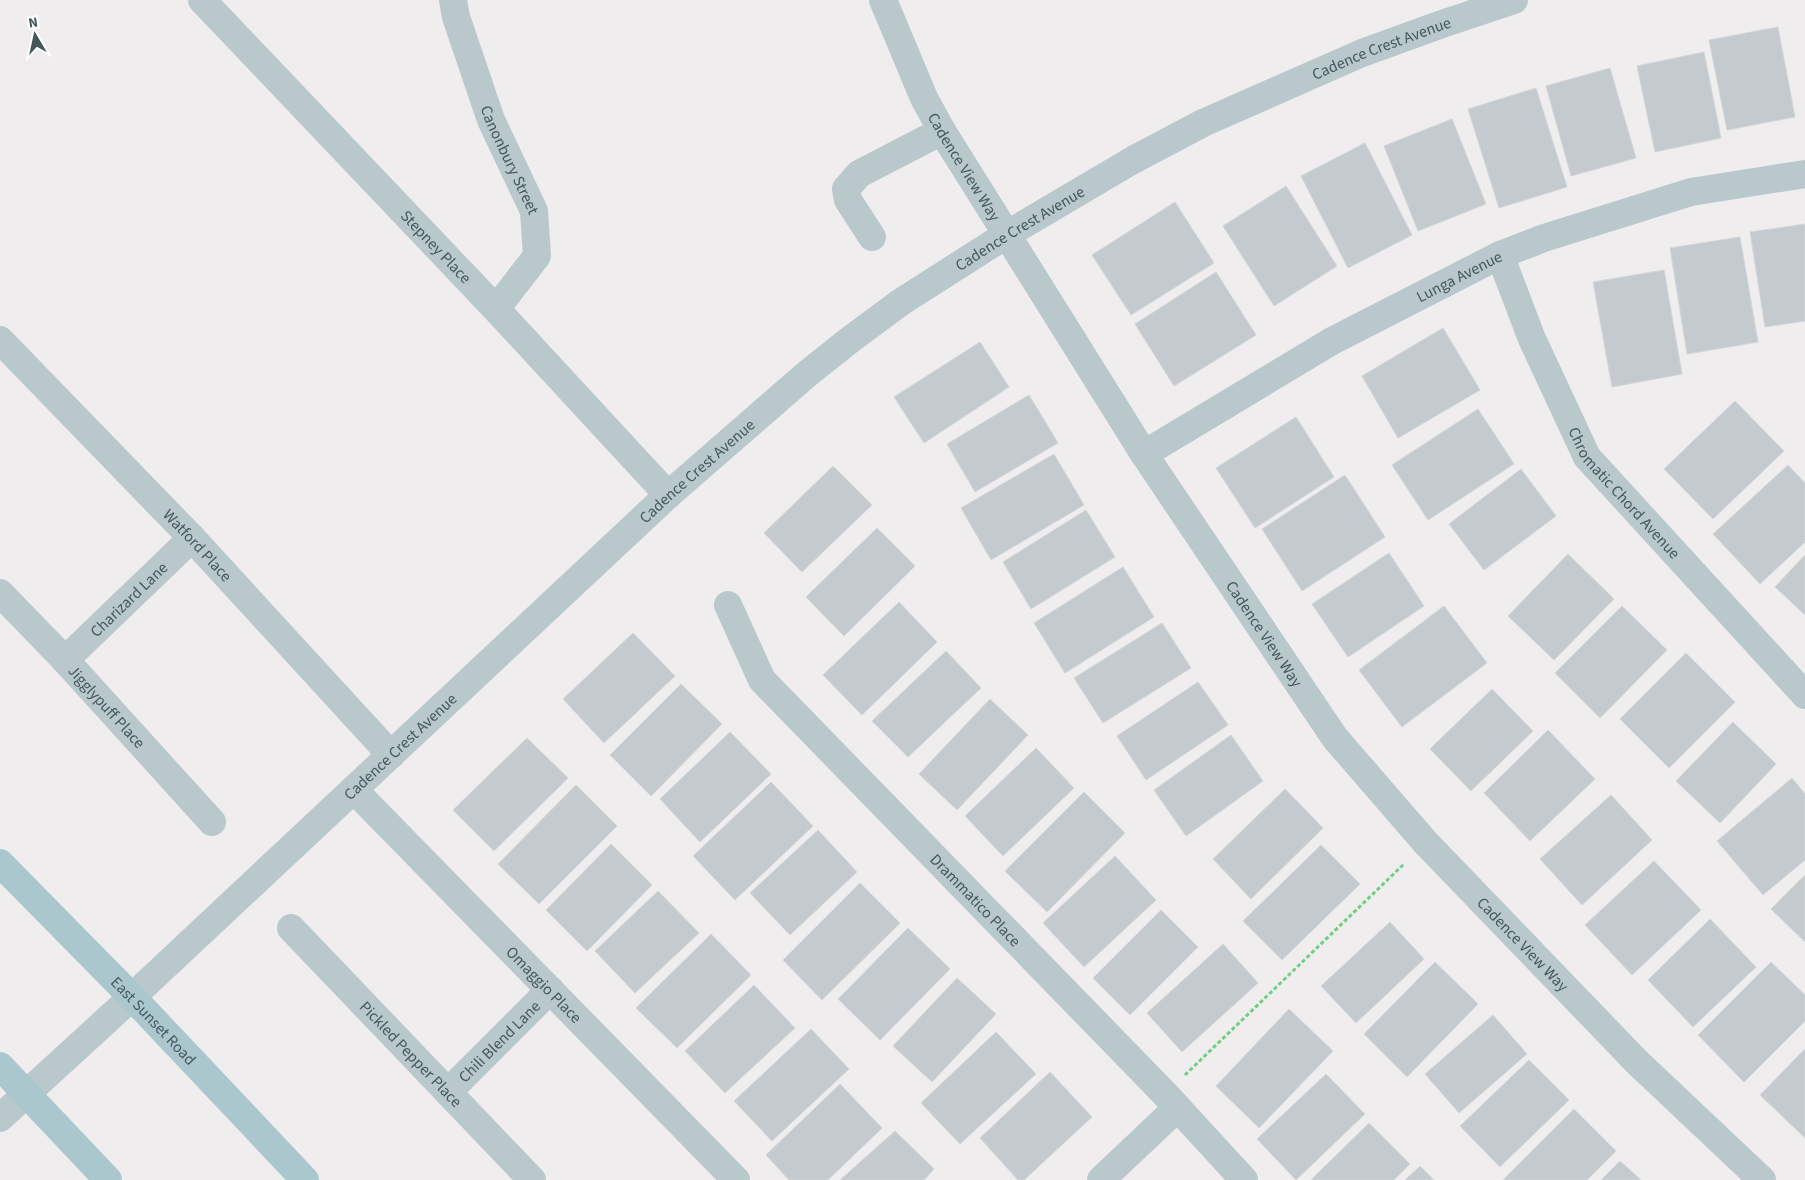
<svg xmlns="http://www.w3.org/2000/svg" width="1805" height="1180" viewBox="0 0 1805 1180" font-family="'Source Sans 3',sans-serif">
  <rect width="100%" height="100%" fill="#f0edee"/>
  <!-- building -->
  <g fill="#c4cacd" stroke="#d1d6d9">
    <path d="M1778 27 1795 117 1727 130 1709 40Z"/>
    <path d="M1704 52 1721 138 1655 152 1637 66Z"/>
    <path d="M1610 68 1636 158 1571 176 1546 86Z"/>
    <path d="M1536 88 1567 187 1499 208 1468 109Z"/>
    <path d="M1452 119 1486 204 1418 231 1384 146Z"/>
    <path d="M1365 143 1412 235 1348 268 1301 176Z"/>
    <path d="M1286 186 1337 266 1274 306 1223 226Z"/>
    <path d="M1175 202 1214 263 1131 315 1092 255Z"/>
    <path d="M1805 224V321L1765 327 1750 232Z"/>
    <path d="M1740 237 1758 342 1687 354 1670 248Z"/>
    <path d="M1664 270 1682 374 1612 387 1593 282Z"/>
    <path d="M1216 272 1256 335 1174 386 1135 324Z"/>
    <path d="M1443 328 1480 390 1398 438 1362 376Z"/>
    <path d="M980 342 1009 387 924 443 894 397Z"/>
    <path d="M1029 395 1058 443 975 492 947 444Z"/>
    <path d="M1735 401 1784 451 1713 519 1664 469Z"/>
    <path d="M1478 409 1514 464 1428 520 1392 465Z"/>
    <path d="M1296 417 1334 477 1255 528 1216 468Z"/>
    <path d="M1054 454 1084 505 991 560 961 508Z"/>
    <path d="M1788 465 1805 483V542L1760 584 1713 534Z"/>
    <path d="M833 466 872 505 802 572 764 533Z"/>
    <path d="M1521 469 1556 516 1484 570 1449 524Z"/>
    <path d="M1345 475 1385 537 1302 591 1262 529Z"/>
    <path d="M1086 510 1115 557 1031 609 1003 562Z"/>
    <path d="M877 528 915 566 844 636 806 597Z"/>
    <path d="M1389 553 1424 606 1348 657 1312 604Z"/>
    <path d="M1568 554 1614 599 1554 660 1508 616Z"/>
    <path d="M1805 555V615L1775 587Z"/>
    <path d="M1123 567 1154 617 1065 673 1034 623Z"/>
    <path d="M899 602 937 642 862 715 823 675Z"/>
    <path d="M1444 606 1487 663 1402 727 1359 670Z"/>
    <path d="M1622 606 1667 650 1600 718 1555 673Z"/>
    <path d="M1162 623 1191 668 1103 723 1074 678Z"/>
    <path d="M633 633 675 676 604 743 563 699Z"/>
    <path d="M946 651 981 688 908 757 872 721Z"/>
    <path d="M1686 653 1735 702 1669 768 1620 719Z"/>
    <path d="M1198 682 1228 725 1146 780 1117 736Z"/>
    <path d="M681 684 722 724 651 796 610 755Z"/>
    <path d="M1492 689 1533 731 1471 791 1430 749Z"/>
    <path d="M990 699 1028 735 957 810 919 774Z"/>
    <path d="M1733 722 1776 764 1720 823 1676 781Z"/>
    <path d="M1548 730 1595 779 1530 841 1484 793Z"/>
    <path d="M730 732 771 774 700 842 660 799Z"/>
    <path d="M1231 735 1263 781 1186 836 1154 790Z"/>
    <path d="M527 738 568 778 494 851 453 810Z"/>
    <path d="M1036 748 1074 788 1003 856 965 816Z"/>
    <path d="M1792 778 1805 794V860L1763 895 1717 841Z"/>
    <path d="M771 782 813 826 735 900 693 856Z"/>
    <path d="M576 785 617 826 539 904 498 864Z"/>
    <path d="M1285 789 1323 828 1251 899 1213 859Z"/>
    <path d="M1084 792 1125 833 1047 912 1005 871Z"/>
    <path d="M1611 795 1652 840 1582 905 1540 859Z"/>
    <path d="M818 830 857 872 790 935 750 893Z"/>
    <path d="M611 844 652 885 587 951 546 910Z"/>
    <path d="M1321 845 1360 884 1282 960 1243 921Z"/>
    <path d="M1115 856 1156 900 1084 967 1043 923Z"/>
    <path d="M1654 861 1701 910 1632 975 1585 925Z"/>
    <path d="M1805 875V942L1771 909Z"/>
    <path d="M860 883 900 923 822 1000 783 960Z"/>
    <path d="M658 891 699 933 635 993 595 951Z"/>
    <path d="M1161 910 1198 947 1130 1015 1093 978Z"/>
    <path d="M1710 919 1756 967 1693 1027 1648 980Z"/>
    <path d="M1390 922 1424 959 1356 1023 1321 986Z"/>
    <path d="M908 928 950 969 880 1040 838 999Z"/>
    <path d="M711 934 751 975 677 1048 636 1008Z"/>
    <path d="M1223 944 1258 983 1182 1052 1147 1013Z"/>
    <path d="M1435 962 1478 1004 1407 1077 1364 1034Z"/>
    <path d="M1771 962 1805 995V1021L1744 1082 1698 1035Z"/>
    <path d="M957 978 996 1014 932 1082 893 1046Z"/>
    <path d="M754 985 795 1028 725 1093 685 1051Z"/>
    <path d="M1289 1009 1333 1051 1259 1128 1216 1086Z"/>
    <path d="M1493 1015 1527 1054 1459 1113 1425 1074Z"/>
    <path d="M811 1029 849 1069 772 1141 734 1101Z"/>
    <path d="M996 1032 1036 1074 960 1144 921 1103Z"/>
    <path d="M1805 1049V1138L1760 1095Z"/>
    <path d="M1529 1060 1569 1100 1500 1167 1460 1126Z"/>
    <path d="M1050 1072 1092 1117 1024 1180H1018L980 1138Z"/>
    <path d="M1326 1074 1365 1114 1296 1180 1257 1139Z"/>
    <path d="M840 1084 882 1128 828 1180H789L766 1155Z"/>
    <path d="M1574 1109 1616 1151 1587 1180H1503Z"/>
    <path d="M1369 1123 1410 1164 1394 1180H1311Z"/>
    <path d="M895 1131 934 1169 924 1180H840Z"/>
    <path d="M1620 1161 1641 1180H1601Z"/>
    <path d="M1420 1166 1434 1180H1405Z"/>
  </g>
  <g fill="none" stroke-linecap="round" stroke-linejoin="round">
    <!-- path -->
    <path stroke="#6fd083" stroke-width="3" stroke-dasharray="4 2.5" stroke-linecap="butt" d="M1185 1075 1405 863"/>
    <!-- minor -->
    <g stroke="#b8c8cb" stroke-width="28">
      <path id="s1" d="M202 0 496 309 668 495"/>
      <path id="s2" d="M453 0 456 17 491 120 534 211 537 256 496 309"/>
      <path id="s3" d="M883 0 924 98 942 131 1144 454 1335 738 1426 843 1637 1062 1762 1180"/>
      <path d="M872 237 848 200 846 189 859 174 942 131"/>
      <path id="s4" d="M1500 255 1532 339 1587 457 1805 695"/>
      <path id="s5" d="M0 340 192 538 391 755"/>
      <path id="s6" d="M1144 454 1332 341 1500 255 1544 238 1691 192 1805 174"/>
      <path id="s7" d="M0 593 65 660 212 822"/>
      <path id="s8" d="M728 605 762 680 1165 1094 1244 1180"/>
      <path id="s9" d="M65 660 192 538"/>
      <path id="s10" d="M354 790 736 1180"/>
      <path id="s11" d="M291 928 532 1180"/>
      <path id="s12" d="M448 1092 550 990"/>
      <path id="s13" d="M0 1118 132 997 668 495 807 374 851 339 901 302 1006 235 1133 160 1203 123 1362 53 1442 24 1514 0"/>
      <path d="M1101 1180 1177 1108"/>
    </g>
    <!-- major -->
    <g stroke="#abc7ce" stroke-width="28">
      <path id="s14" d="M0 863 132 997 305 1180"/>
      <path d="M0 1066 108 1180"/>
    </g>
  </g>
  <g text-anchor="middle" stroke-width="4" stroke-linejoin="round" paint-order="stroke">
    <!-- street labels -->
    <g font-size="16" fill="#44585c" stroke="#fff">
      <text dy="6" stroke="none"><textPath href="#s13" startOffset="1761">Cadence Crest Avenue</textPath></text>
      <text dy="6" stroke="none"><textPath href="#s2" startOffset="170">Canonbury Street</textPath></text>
      <text dy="6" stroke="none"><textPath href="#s3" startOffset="186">Cadence View Way</textPath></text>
      <text dy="6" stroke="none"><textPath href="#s13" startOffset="1356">Cadence Crest Avenue</textPath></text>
      <text dy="6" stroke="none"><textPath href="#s1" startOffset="340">Stepney Place</textPath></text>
      <text dy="6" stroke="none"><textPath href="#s6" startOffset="362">Lunga Avenue</textPath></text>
      <text dy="6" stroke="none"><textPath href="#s13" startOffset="951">Cadence Crest Avenue</textPath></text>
      <text dy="6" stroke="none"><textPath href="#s4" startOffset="271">Chromatic Chord Avenue</textPath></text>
      <text dy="6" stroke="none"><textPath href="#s5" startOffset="285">Watford Place</textPath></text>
      <text dy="6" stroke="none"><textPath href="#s9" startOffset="88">Charizard Lane</textPath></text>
      <text dy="6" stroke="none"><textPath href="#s3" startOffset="741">Cadence View Way</textPath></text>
      <text dy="6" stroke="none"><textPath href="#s7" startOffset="156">Jigglypuff Place</textPath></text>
      <text dy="6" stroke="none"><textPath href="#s13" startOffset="546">Cadence Crest Avenue</textPath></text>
      <text dy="6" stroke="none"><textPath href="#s8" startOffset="389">Drammatico Place</textPath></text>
      <text dy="6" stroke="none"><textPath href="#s3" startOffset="1146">Cadence View Way</textPath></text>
      <text dy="6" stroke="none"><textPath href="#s10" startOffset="272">Omaggio Place</textPath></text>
      <text dy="6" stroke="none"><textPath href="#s14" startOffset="220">East Sunset Road</textPath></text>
      <text dy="6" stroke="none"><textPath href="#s12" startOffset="72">Chili Blend Lane</textPath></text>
      <text dy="6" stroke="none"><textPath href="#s11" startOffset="174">Pickled Pepper Place</textPath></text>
    </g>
  </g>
  <!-- north arrow -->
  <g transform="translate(35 35) rotate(351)" stroke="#ffffff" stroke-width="4" paint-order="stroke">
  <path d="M0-4L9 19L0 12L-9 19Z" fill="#44585c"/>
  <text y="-8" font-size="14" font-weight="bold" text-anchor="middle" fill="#44585c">N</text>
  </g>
</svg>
